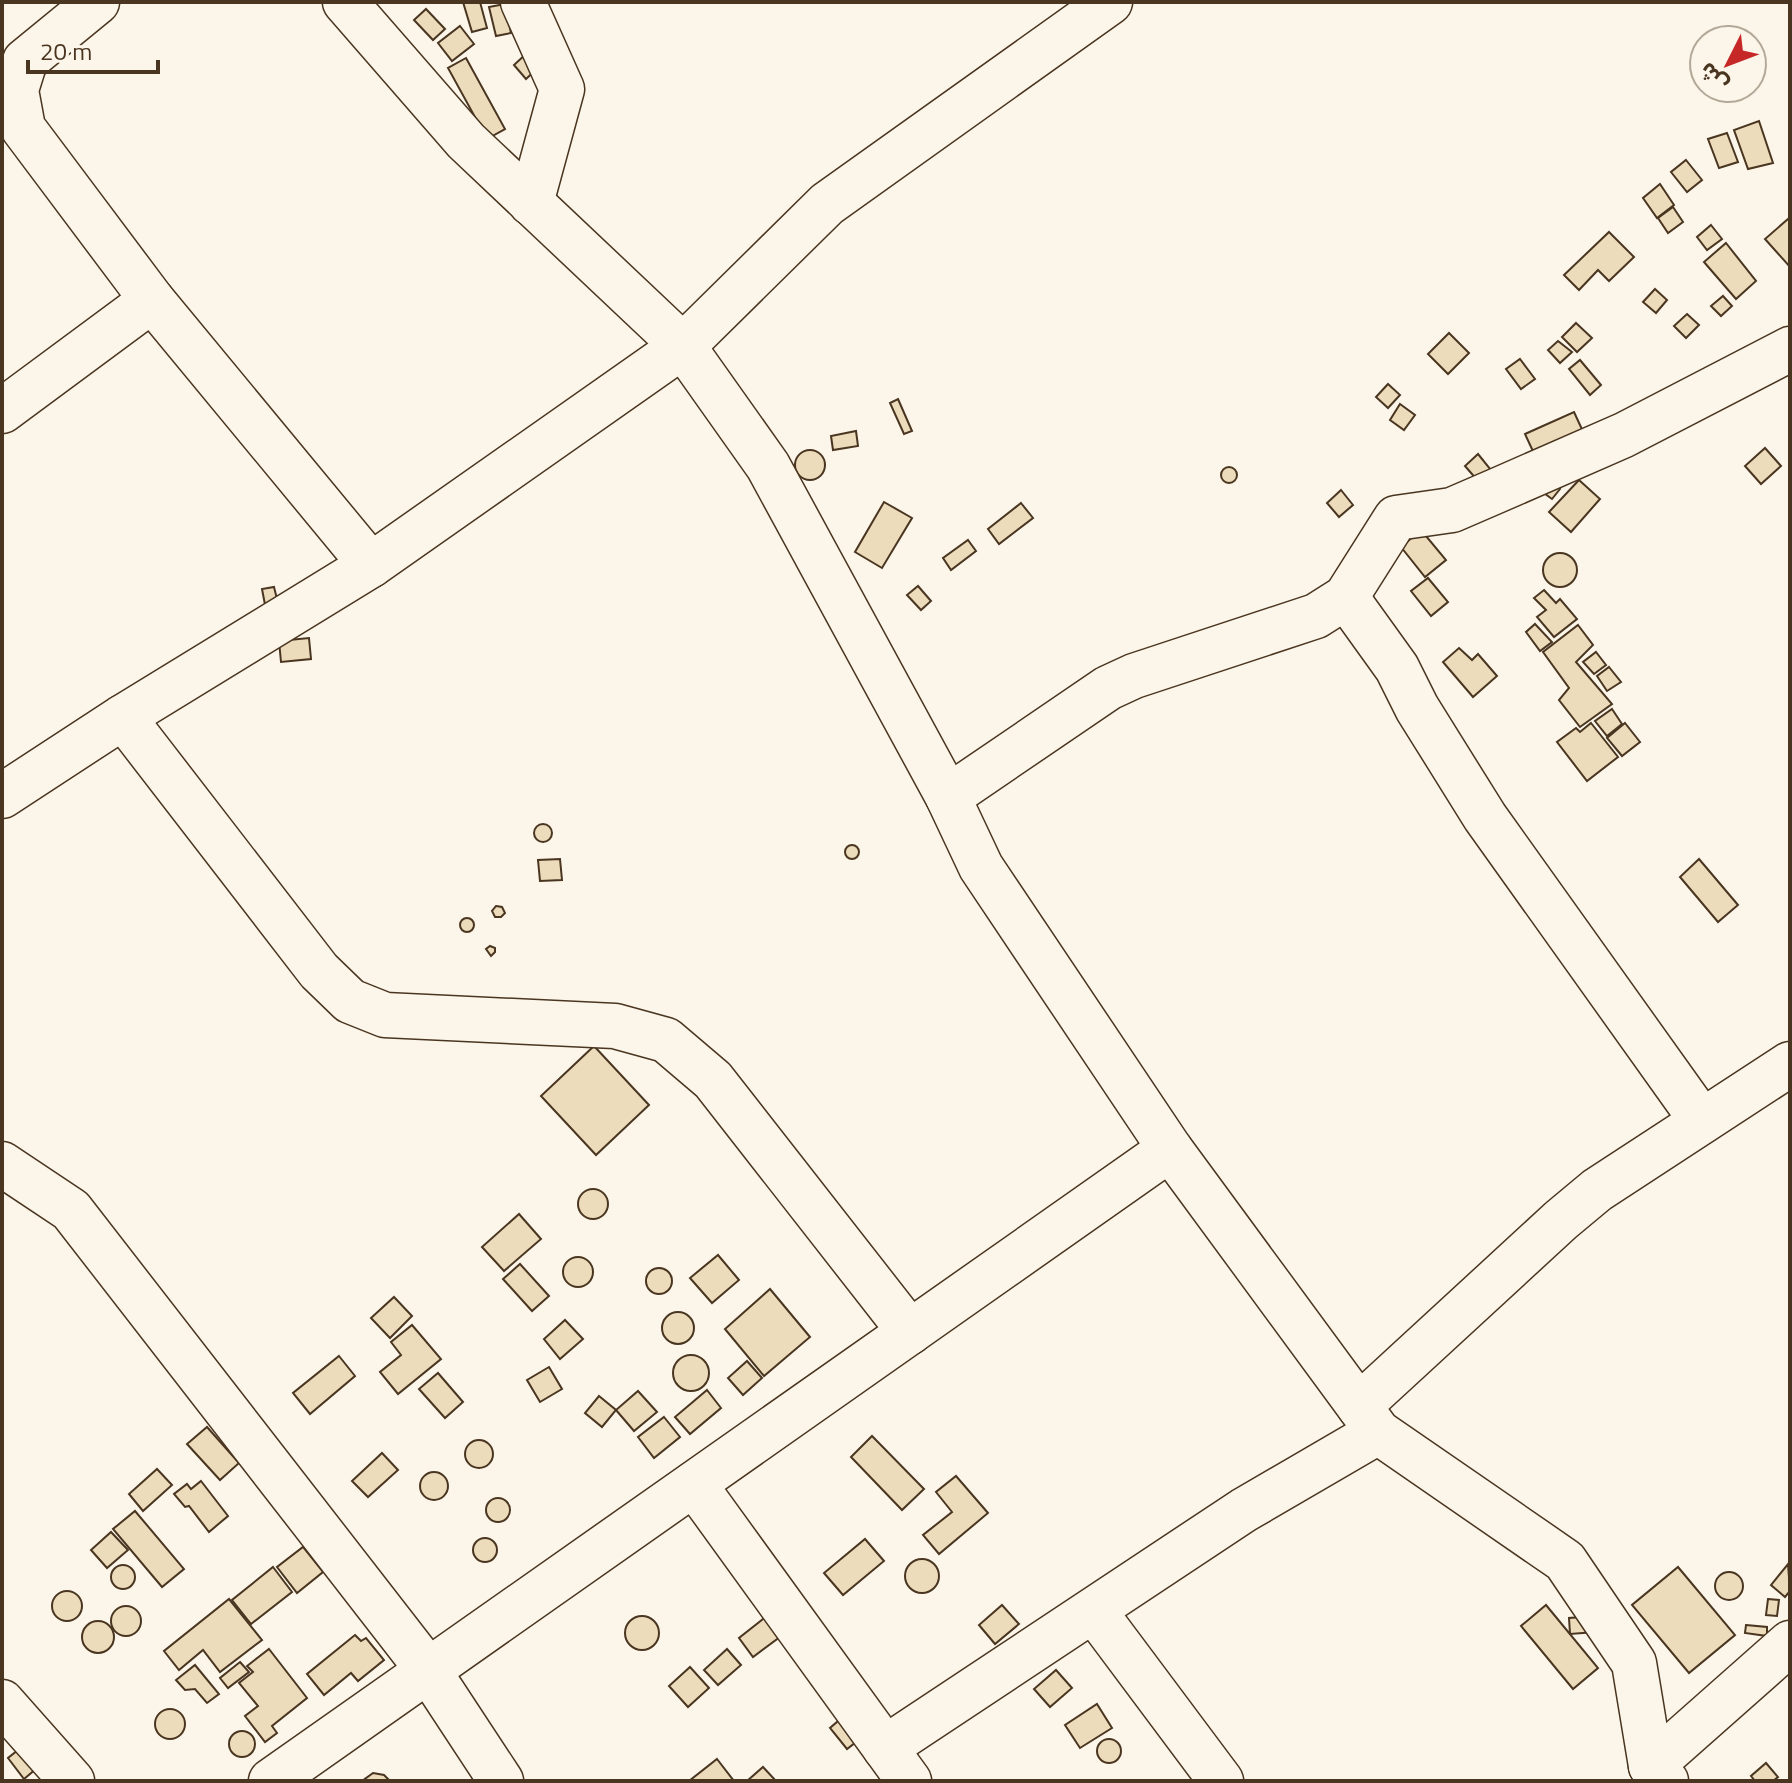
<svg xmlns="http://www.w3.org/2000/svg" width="1792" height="1783" viewBox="0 0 1792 1783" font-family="'Titillium Web','Noto Sans Arabic',sans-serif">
  <rect width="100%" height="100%" fill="#fbf6e9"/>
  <!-- building -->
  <g fill="#ecdcbc" stroke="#4a3520" stroke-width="2">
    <path d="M463 2H480L487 28 472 32Z"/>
    <path d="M505 4 511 33 496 36 489 7Z"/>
    <path d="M426 9 445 29 433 40 414 20Z"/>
    <path d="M460 26 474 44 452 61 438 43Z"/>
    <path d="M527 53 540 66 526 79 514 65Z"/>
    <path d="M466 58 505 129 487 139 448 68Z"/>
    <path d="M1759 121 1773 163 1748 169 1734 130Z"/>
    <path d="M1727 133 1738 162 1719 168 1708 139Z"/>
    <path d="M1686 160 1702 180 1687 192 1671 172Z"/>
    <path d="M1660 184 1674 205 1657 218 1643 198Z"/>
    <path d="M1673 207 1683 222 1668 233 1658 218Z"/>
    <path d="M1788 219 1790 222V267L1765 239Z"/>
    <path d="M1711 225 1722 239 1707 250 1697 237Z"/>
    <path d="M1609 232 1634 257 1609 281 1598 270 1579 290 1564 275Z"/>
    <path d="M1726 243 1756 281 1736 299 1704 262Z"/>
    <path d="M1655 289 1667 300 1656 313 1643 302Z"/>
    <path d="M1723 296 1732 306 1721 316 1711 306Z"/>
    <path d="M1687 314 1699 325 1686 338 1674 326Z"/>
    <path d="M1576 323 1592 338 1577 352 1562 337Z"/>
    <path d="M1449 333 1469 353 1448 374 1428 354Z"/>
    <path d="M1558 341 1572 352 1560 363 1548 350Z"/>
    <path d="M1520 359 1535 379 1521 389 1506 369Z"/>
    <path d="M1580 360 1601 385 1590 395 1569 369Z"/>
    <path d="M1388 384 1400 395 1388 408 1376 397Z"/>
    <path d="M898 399 912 431 904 434 890 403Z"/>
    <path d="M1400 404 1415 415 1404 430 1390 420Z"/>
    <path d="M1574 412 1586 438 1537 460 1525 434Z"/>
    <path d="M856 431 858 446 833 450 831 436Z"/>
    <path d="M1765 448 1781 466 1761 484 1745 466Z"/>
    <circle cx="810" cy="465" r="15"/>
    <path d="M1478 454 1491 470 1478 481 1465 466Z"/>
    <circle cx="1229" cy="475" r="8"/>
    <path d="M1545 477 1560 489 1552 499 1537 488Z"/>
    <path d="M1579 480 1600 499 1571 532 1549 512Z"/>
    <path d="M1341 490 1353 505 1339 517 1327 503Z"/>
    <path d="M884 502 912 518 882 568 855 552Z"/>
    <path d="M1021 503 1033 518 999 544 988 529Z"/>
    <path d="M1421 530 1446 560 1425 577 1401 547Z"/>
    <path d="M968 540 976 551 951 570 943 558Z"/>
    <circle cx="1560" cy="570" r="17"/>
    <path d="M1428 578 1448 602 1431 616 1411 591Z"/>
    <path d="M918 586 931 601 921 610 907 595Z"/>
    <path d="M274 587 279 607 266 610 262 589Z"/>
    <path d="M1544 590 1556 603 1560 599 1577 619 1554 637 1537 617 1546 610 1534 598Z"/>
    <path d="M1535 624 1552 642 1540 651 1526 632Z"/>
    <path d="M1578 625 1593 645 1576 662 1612 704 1580 727 1559 700 1569 688 1543 652Z"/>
    <path d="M309 638 311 659 281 662 279 641Z"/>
    <path d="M1459 648 1472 660 1478 654 1497 676 1473 697 1443 662Z"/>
    <path d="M1596 652 1606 665 1594 674 1583 662Z"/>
    <path d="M1609 667 1621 682 1607 691 1597 676Z"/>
    <path d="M1612 709 1622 724 1607 736 1595 721Z"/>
    <path d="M1591 723 1618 757 1587 781 1557 742 1576 728 1580 732Z"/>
    <path d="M1625 723 1640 742 1622 756 1607 738Z"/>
    <circle cx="543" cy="833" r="9"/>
    <circle cx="852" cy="852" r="7"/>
    <path d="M560 859 562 880 540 881 538 860Z"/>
    <path d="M1699 859 1738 905 1718 922 1680 877Z"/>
    <path d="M496 906 502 907 505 913 501 917H495L492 911Z"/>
    <circle cx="467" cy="925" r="7"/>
    <path d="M490 946 495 948V952L491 956 486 949Z"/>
    <path d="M594 1046 649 1105 596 1155 541 1096Z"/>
    <circle cx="593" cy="1204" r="15"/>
    <path d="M519 1214 541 1239 504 1271 482 1247Z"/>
    <path d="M718 1255 739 1280 712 1303 690 1278Z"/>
    <circle cx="578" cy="1272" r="15"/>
    <path d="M520 1264 549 1296 532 1311 503 1279Z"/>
    <circle cx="659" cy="1281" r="13"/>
    <path d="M770 1289 810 1337 764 1376 725 1329Z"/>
    <path d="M394 1297 412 1316 390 1338 371 1318Z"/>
    <circle cx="678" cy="1328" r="16"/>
    <path d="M565 1320 583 1339 560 1359 544 1339Z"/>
    <path d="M412 1325 441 1359 398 1394 380 1372 401 1355 391 1342Z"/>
    <circle cx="691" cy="1373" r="18"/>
    <path d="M339 1356 355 1376 310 1414 293 1393Z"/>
    <path d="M747 1361 762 1378 743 1395 728 1378Z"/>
    <path d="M549 1367 562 1389 540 1402 527 1380Z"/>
    <path d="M438 1373 463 1402 445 1418 419 1389Z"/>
    <path d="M707 1390 721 1408 690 1434 675 1417Z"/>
    <path d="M638 1391 657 1412 634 1431 616 1410Z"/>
    <path d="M599 1396 616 1410 602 1427 585 1413Z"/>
    <path d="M664 1417 680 1437 654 1458 638 1437Z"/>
    <path d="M207 1427 239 1463 220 1480 187 1444Z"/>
    <path d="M872 1436 924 1489 902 1510 851 1457Z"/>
    <circle cx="479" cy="1454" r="14"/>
    <path d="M382 1453 398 1470 368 1497 352 1481Z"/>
    <path d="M157 1469 172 1485 143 1511 129 1494Z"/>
    <circle cx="434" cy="1486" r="14"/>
    <path d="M956 1476 988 1513 939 1554 923 1535 952 1512 936 1492Z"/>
    <path d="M201 1481 228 1516 209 1532 189 1506 185 1507 174 1494 187 1484 191 1489Z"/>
    <circle cx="498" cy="1510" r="12"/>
    <path d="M135 1511 184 1569 162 1587 113 1529Z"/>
    <path d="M111 1532 128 1550 107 1568 91 1550Z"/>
    <circle cx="485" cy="1550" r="12"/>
    <path d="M865 1539 884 1561 843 1595 824 1573Z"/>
    <path d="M303 1547 323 1572 297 1593 277 1567Z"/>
    <circle cx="922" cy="1576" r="17"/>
    <path d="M1788 1564 1790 1591 1785 1597 1771 1585Z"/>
    <circle cx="123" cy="1577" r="12"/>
    <path d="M273 1567 292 1592 251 1624 232 1600Z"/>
    <path d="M1678 1567 1735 1635 1689 1673 1632 1605Z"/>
    <circle cx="1729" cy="1586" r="14"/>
    <circle cx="67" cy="1606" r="15"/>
    <path d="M229 1599 262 1640 220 1672 203 1650 179 1670 164 1651Z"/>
    <path d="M1768 1599 1779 1600 1777 1616 1766 1615Z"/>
    <path d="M1002 1605 1019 1624 995 1644 979 1625Z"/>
    <path d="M1546 1605 1598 1668 1573 1689 1521 1626Z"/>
    <circle cx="126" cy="1621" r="15"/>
    <path d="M777 1608 792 1628 753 1657 739 1638Z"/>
    <path d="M1595 1616 1596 1632 1570 1634 1569 1618Z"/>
    <circle cx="642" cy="1633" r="17"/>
    <circle cx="98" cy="1637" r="16"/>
    <path d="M1746 1625 1767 1627V1636L1745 1633Z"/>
    <path d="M355 1635 361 1641 366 1638 384 1660 358 1681 351 1673 324 1695 307 1674Z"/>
    <path d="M269 1649 307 1698 272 1726 277 1733 265 1742 245 1716 258 1706 239 1683 253 1672 247 1666Z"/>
    <path d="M727 1649 741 1665 718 1685 704 1670Z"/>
    <path d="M240 1662 249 1672 228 1688 220 1678Z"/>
    <path d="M195 1665 219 1694 207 1703 195 1689 185 1690 176 1680Z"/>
    <path d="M690 1667 709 1688 688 1707 669 1686Z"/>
    <path d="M1056 1670 1072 1688 1050 1707 1034 1689Z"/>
    <path d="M1097 1704 1112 1728 1080 1748 1065 1725Z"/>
    <circle cx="170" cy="1724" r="15"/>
    <path d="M851 1710 869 1732 847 1749 830 1728Z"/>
    <circle cx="242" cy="1744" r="13"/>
    <circle cx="1109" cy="1751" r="12"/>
    <path d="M27 1743 43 1763 24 1779 8 1758Z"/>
    <path d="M717 1759 734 1781H689Z"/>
    <path d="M1766 1763 1778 1777 1773 1781H1755L1751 1776Z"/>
    <path d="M763 1767 776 1781H747Z"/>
    <path d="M373 1773 384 1775 390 1781H362Z"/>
  </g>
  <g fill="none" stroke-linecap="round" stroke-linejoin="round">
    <!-- minor casing -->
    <g stroke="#4a3520" stroke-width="47">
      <g id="minor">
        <path d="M97 2 25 61 16 90 23 128 152 300 371 565"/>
        <path d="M345 2 466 141 683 346 768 466 948 797 981 867 1170 1149 1378 1432 1565 1561 1634 1663 1651 1766 1666 1781"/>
        <path d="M523 2 562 89 531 203"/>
        <path d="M2 411 152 300"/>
        <path d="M1346 597 1397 668 1417 708 1485 817 1702 1121"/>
        <path d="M123 717 319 971 350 1001 385 1015 615 1026 666 1040 713 1080 910 1332"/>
        <path d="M2 796 123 717 371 565 683 346 827 204 1110 2"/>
        <path d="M948 797 1108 688 1134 676 1316 616 1346 597 1396 518 1452 510 1496 491 1624 435 1790 349"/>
        <path d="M2 1164 71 1210 428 1670 501 1781"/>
        <path d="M1359 1406 1561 1220 1597 1190 1790 1064"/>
        <path d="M694 1484 909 1781"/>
        <path d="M1094 1611 1221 1781"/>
        <path d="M2 1702 72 1781"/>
        <path d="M885 1748 1244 1510 1378 1432"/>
        <path d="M1651 1766 1790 1643"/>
        <path d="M271 1781 1170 1149"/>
      </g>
    </g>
    <!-- minor -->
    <use href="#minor" stroke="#fbf6e9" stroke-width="44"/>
  </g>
  <!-- border -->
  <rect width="1792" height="1783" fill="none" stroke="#4a3520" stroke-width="8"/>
  <!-- north arrow -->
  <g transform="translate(1728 64) rotate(228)"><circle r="38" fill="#fbf6e9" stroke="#b4a999" stroke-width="2"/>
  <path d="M0-6L14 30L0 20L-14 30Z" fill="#c62828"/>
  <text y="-12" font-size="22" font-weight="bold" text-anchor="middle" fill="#4a3520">ش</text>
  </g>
  <!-- scale -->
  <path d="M28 60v12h130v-12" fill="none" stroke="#4a3520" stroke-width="4"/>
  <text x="40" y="60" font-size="24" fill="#4a3520" stroke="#fbf6e9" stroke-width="6" paint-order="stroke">20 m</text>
</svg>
